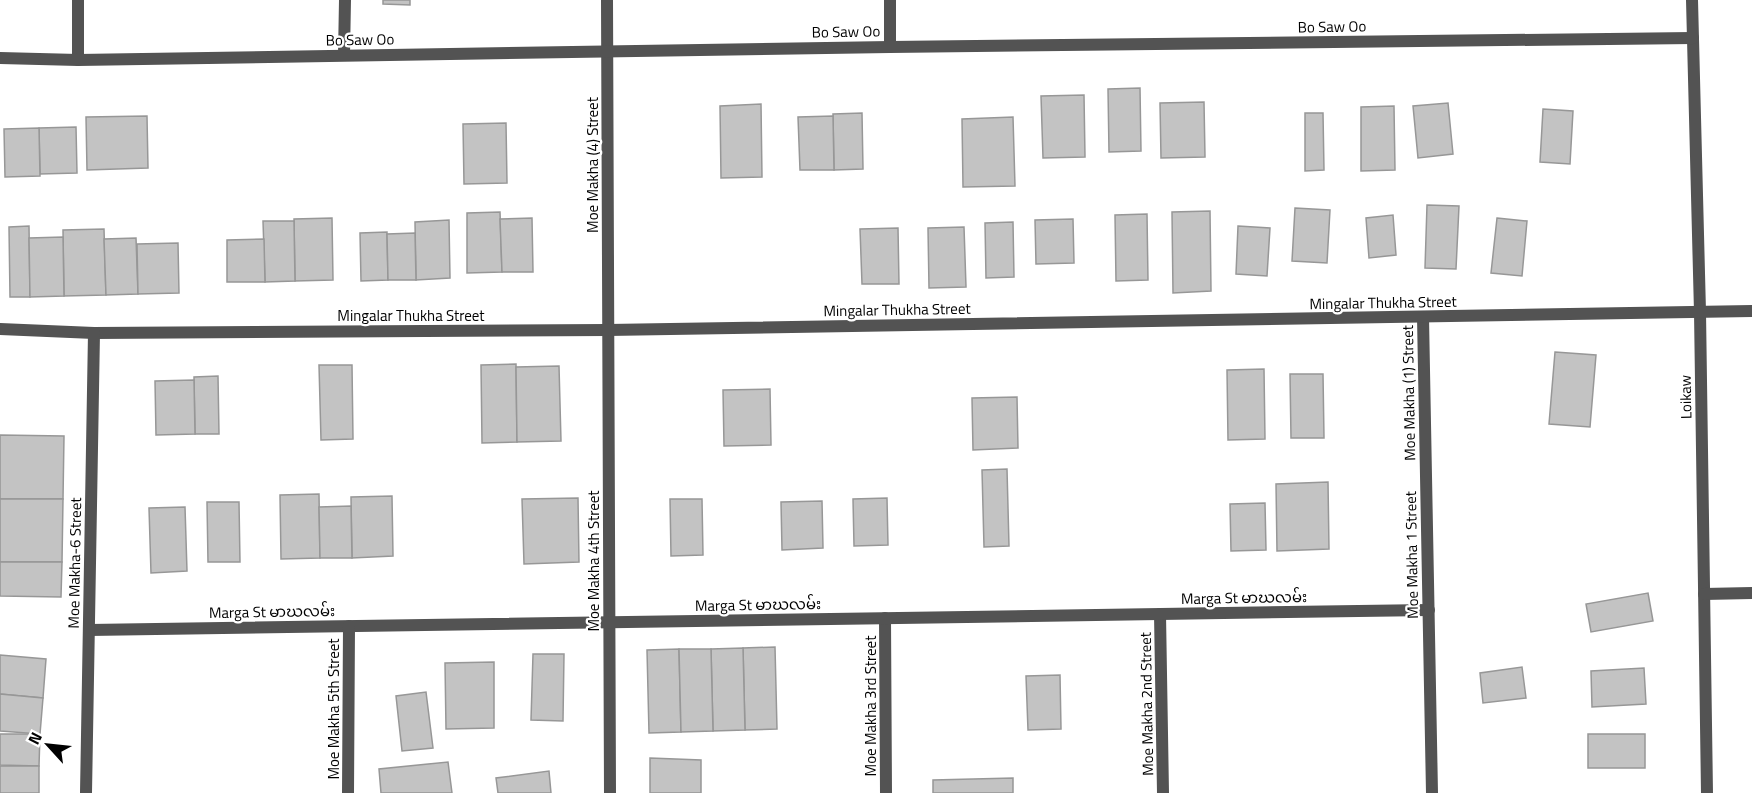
<svg xmlns="http://www.w3.org/2000/svg" width="1752" height="793" viewBox="0 0 1752 793" font-family="'Titillium Web','Noto Sans Myanmar',sans-serif">
  <rect width="100%" height="100%" fill="#fff"/>
  <!-- building -->
  <g fill="#c3c3c3" stroke="#979797" stroke-width="1.5">
    <path d="M383 0H410V5L383 4Z"/>
    <path d="M1140 88 1141 151 1109 152 1108 89Z"/>
    <path d="M1084 95 1085 157 1043 158 1041 96Z"/>
    <path d="M1204 102 1205 157 1161 158 1160 103Z"/>
    <path d="M1448 103 1453 154 1418 158 1413 106Z"/>
    <path d="M761 104 762 177 721 178 720 106Z"/>
    <path d="M1394 106 1395 170 1361 171V107Z"/>
    <path d="M1543 109 1573 111 1570 164 1540 162Z"/>
    <path d="M862 113 863 169 834 170 833 114Z"/>
    <path d="M1305 113H1323L1324 170 1305 171Z"/>
    <path d="M147 116 148 168 87 170 86 117Z"/>
    <path d="M833 116 834 170H800L798 117Z"/>
    <path d="M1013 117 1015 186 963 187 962 119Z"/>
    <path d="M506 123 507 183 464 184 463 124Z"/>
    <path d="M76 127 77 173 40 174 39 128Z"/>
    <path d="M39 128 40 176 5 177 4 129Z"/>
    <path d="M1427 205 1459 206 1456 269 1425 268Z"/>
    <path d="M1295 208 1330 210 1327 263 1292 261Z"/>
    <path d="M1210 211 1211 291 1173 293 1172 212Z"/>
    <path d="M500 212 502 272 467 273V213Z"/>
    <path d="M1147 214 1148 280 1116 281 1115 215Z"/>
    <path d="M1393 215 1396 255 1369 258 1366 218Z"/>
    <path d="M332 218 333 280 295 281 294 219Z"/>
    <path d="M532 218 533 272H502L500 219Z"/>
    <path d="M1497 218 1527 221 1522 276 1491 273Z"/>
    <path d="M1073 219 1074 263 1036 264 1035 220Z"/>
    <path d="M449 220 450 278 416 280 415 222Z"/>
    <path d="M263 221H294L295 281 265 282Z"/>
    <path d="M1013 222 1014 277 986 278 985 223Z"/>
    <path d="M29 226 30 297H10L9 227Z"/>
    <path d="M1238 226 1270 228 1267 276 1236 274Z"/>
    <path d="M964 227 966 287 929 288 928 228Z"/>
    <path d="M898 228 899 284H862L860 229Z"/>
    <path d="M104 229 106 295 64 296 63 230Z"/>
    <path d="M387 232 388 280 361 281 360 233Z"/>
    <path d="M415 233 416 280H388L387 234Z"/>
    <path d="M63 237 64 296 30 297 29 238Z"/>
    <path d="M136 238 138 294 106 295 104 239Z"/>
    <path d="M264 239 265 282H227V240Z"/>
    <path d="M178 243 179 293 138 294 137 244Z"/>
    <path d="M1555 352 1596 355 1590 427 1549 424Z"/>
    <path d="M516 364 517 442 482 443 481 365Z"/>
    <path d="M319 365H352L353 439 321 440Z"/>
    <path d="M559 366 561 441 517 442 516 367Z"/>
    <path d="M1264 369 1265 439 1228 440 1227 370Z"/>
    <path d="M1290 374H1323L1324 438H1291Z"/>
    <path d="M218 376 219 434H195L194 377Z"/>
    <path d="M194 380 195 434 156 435 155 381Z"/>
    <path d="M770 389 771 445 724 446 723 390Z"/>
    <path d="M1017 397 1018 448 973 450 972 398Z"/>
    <path d="M0 435 64 436 63 499H0Z"/>
    <path d="M1007 469 1009 546 984 547 982 470Z"/>
    <path d="M1328 482 1329 549 1277 551 1276 484Z"/>
    <path d="M319 494 320 558 281 559 280 495Z"/>
    <path d="M392 496 393 556 352 558 351 497Z"/>
    <path d="M578 498 579 562 524 564 522 499Z"/>
    <path d="M887 498 888 545 854 546 853 499Z"/>
    <path d="M0 499H63L62 562H0Z"/>
    <path d="M670 499H702L703 555 671 556Z"/>
    <path d="M822 501 823 548 782 550 781 502Z"/>
    <path d="M207 502H239L240 562H208Z"/>
    <path d="M1265 503 1266 550 1231 551 1230 504Z"/>
    <path d="M351 506 352 558H320L319 507Z"/>
    <path d="M185 507 187 571 151 573 149 508Z"/>
    <path d="M0 562H62L61 597 0 596Z"/>
    <path d="M1648 593 1653 621 1591 632 1586 604Z"/>
    <path d="M775 647 777 729 745 730 743 648Z"/>
    <path d="M743 648 745 730 713 731 711 649Z"/>
    <path d="M679 649 681 732 649 733 647 650Z"/>
    <path d="M679 649H711L713 731 681 732Z"/>
    <path d="M533 654H564L563 721 531 720Z"/>
    <path d="M0 655 46 659 43 698 0 694Z"/>
    <path d="M494 662V728L446 729 445 663Z"/>
    <path d="M1522 667 1526 698 1483 703 1480 673Z"/>
    <path d="M1644 668 1646 704 1592 707 1591 671Z"/>
    <path d="M1060 675 1061 729 1028 730 1026 676Z"/>
    <path d="M426 692 433 748 402 751 396 696Z"/>
    <path d="M0 694 43 698 40 734 0 731Z"/>
    <path d="M0 734H40L39 766 0 765Z"/>
    <rect x="1588" y="734" width="57" height="34"/>
    <path d="M650 758 701 760V793H650Z"/>
    <path d="M448 762 452 793H381L379 769Z"/>
    <rect x="0" y="766" width="39" height="27"/>
    <path d="M549 771 551 793H498L496 778Z"/>
    <path d="M1013 778V793H933V780Z"/>
  </g>
  <g fill="none" stroke-linecap="round" stroke-linejoin="round">
    <!-- street -->
    <g stroke="#535353" stroke-width="12">
      <path d="M78 0V60"/>
      <path d="M607 0 610 793"/>
      <path d="M890 0V47"/>
      <path d="M1692 0 1700 312 1707 793"/>
      <path d="M344 55 345 0"/>
      <path d="M0 58 78 60 890 47 1693 38"/>
      <path d="M1423 317 1432 793"/>
      <path d="M0 329 94 333 608 330 1752 311"/>
      <path d="M1704 594 1752 593"/>
      <path d="M1160 614 1163 793"/>
      <path d="M885 618 886 793"/>
      <path d="M89 630 1429 610"/>
      <path d="M86 793 94 333"/>
      <path d="M348 793 349 626"/>
    </g>
  </g>
  <g text-anchor="middle" stroke-width="4.5" stroke-linejoin="round" paint-order="stroke">
    <!-- street labels -->
    <g font-size="15" fill="#000" stroke="#fff">
      <text transform="translate(1332 27) rotate(-1)" y="5">Bo Saw Oo</text>
      <text transform="translate(846 32) rotate(-1)" y="5">Bo Saw Oo</text>
      <text transform="translate(360 40) rotate(-1)" y="5">Bo Saw Oo</text>
      <text transform="translate(593 165) rotate(-90)" y="5">Moe Makha (4) Street</text>
      <text transform="translate(1383 303) rotate(-1)" y="5">Mingalar Thukha Street</text>
      <text transform="translate(897 310) rotate(-1)" y="5">Mingalar Thukha Street</text>
      <text x="411" y="321">Mingalar Thukha Street</text>
      <text transform="translate(1409 393) rotate(-91)" y="5">Moe Makha (1) Street</text>
      <text transform="translate(1686 397) rotate(-91)" y="5">Loikaw</text>
      <text transform="translate(1412 555) rotate(-91)" y="5">Moe Makha 1 Street</text>
      <text transform="translate(594 561) rotate(-90)" y="5">Moe Makha 4th Street</text>
      <text transform="translate(75 563) rotate(-89)" y="5">Moe Makha-6 Street</text>
      <text transform="translate(1244 598) rotate(-1)" y="5">Marga St မာဃလမ်း</text>
      <text transform="translate(758 605) rotate(-1)" y="5">Marga St မာဃလမ်း</text>
      <text transform="translate(272 612) rotate(-1)" y="5">Marga St မာဃလမ်း</text>
      <text transform="translate(1147 704) rotate(-91)" y="5">Moe Makha 2nd Street</text>
      <text transform="translate(871 706) rotate(-90)" y="5">Moe Makha 3rd Street</text>
      <text transform="translate(334 709) rotate(-90)" y="5">Moe Makha 5th Street</text>
    </g>
  </g>
  <!-- north arrow -->
  <g transform="translate(48 745) rotate(297)" stroke="#ffffff" stroke-width="4.5" paint-order="stroke">
  <path d="M0-4.5L10 22L0 15L-10 22Z" fill="#000000"/>
  <text y="-9" font-size="16" font-weight="bold" text-anchor="middle" fill="#000000">N</text>
  </g>
</svg>
